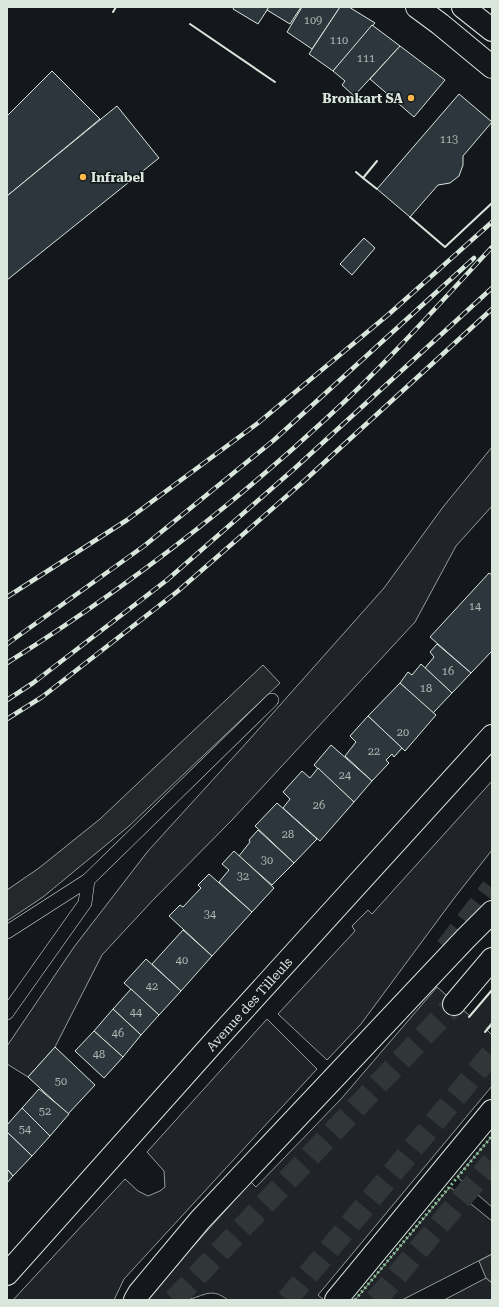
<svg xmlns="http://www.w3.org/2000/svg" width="499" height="1307" viewBox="0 0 499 1307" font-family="'Roboto Serif',serif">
  <rect width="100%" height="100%" fill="#14181c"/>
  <!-- green -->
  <g fill="#202428" stroke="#939e99">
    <path d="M492 447V506L456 546 415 622 232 820 153 900 102 955 55 1047 28 1077 7 1064V1046L74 947 148 851 249 740 384 588 443 507Z"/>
    <path d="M492 781V850L455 897 361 1024 327 1060 278 1014 355 931 352 926 368 910 372 914Z"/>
    <path d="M437 987 470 1016 492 990V1022L486 1029 492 1035V1086L318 1295 324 1300H228C209 1285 202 1299 183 1300 171 1301 159 1300 148 1300L189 1251 251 1182 256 1187 341 1099Z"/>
    <path d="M267 1019 317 1069 124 1279 114 1300H13L125 1179 138 1191 148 1196 160 1191 165 1187 164 1171 147 1152Z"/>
    <path d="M492 1136V1207L457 1177Z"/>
    <path d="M450 1187 492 1221V1254L402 1300H355Z"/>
    <path d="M486 1278 492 1283V1300H444Z"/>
  </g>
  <!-- parking -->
  <g fill="#24282b" stroke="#939e99">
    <path d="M263 665 280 683 129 826 43 897 7 921V890L39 868 100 819Z"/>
    <path d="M492 1254V1283L486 1278 479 1261Z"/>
  </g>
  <!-- building -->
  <g fill="#2c363c" stroke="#d8e6dc">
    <path d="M234 7H269L258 24 233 9Z"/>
    <path d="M269 7H301L290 24 267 10Z"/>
    <path d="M302 7H340L312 49 287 32Z"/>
    <path d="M340 7H349L375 23 333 71 309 54Z"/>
    <path d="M372 25 400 46 354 96 342 85 345 81 333 71Z"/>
    <path d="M400 46 445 80 414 117 370 79Z"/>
    <path d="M52 71 100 119 7 196V116Z"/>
    <path d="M459 94 492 122 463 156V165L459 176 450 183 438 185 410 217 377 189Z"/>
    <path d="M117 106 159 158 7 280V196Z"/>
    <path d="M364 238 375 248 352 275 340 264Z"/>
    <path d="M489 573 492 575V651L471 673 430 637Z"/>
    <path d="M437 644 471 673 452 693 425 668 434 657 430 652Z"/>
    <path d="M421 664 452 693 433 713 400 683 408 672 412 675Z"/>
    <path d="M400 683 436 715 405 751 368 716Z"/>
    <path d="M368 716 402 748 394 757 392 754 386 760 389 763 372 781 345 756 356 742 350 736Z"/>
    <path d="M331 745 372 781 354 802 314 765Z"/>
    <path d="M318 768 354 802 320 841 283 808 290 799 283 792 302 771 310 778Z"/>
    <path d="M277 803 317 839 294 863 255 826Z"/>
    <path d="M258 830 294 863 272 885 239 856 250 842 249 840Z"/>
    <path d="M234 851 274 888 252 912 219 882 229 870 222 864Z"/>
    <path d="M209 874 252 912 212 956 169 916 180 905 183 907 201 888 198 885Z"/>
    <path d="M183 930 212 956 181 991 152 964Z"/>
    <path d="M146 959 181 991 159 1015 124 983Z"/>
    <path d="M131 989 159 1015 141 1035 113 1009Z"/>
    <path d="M113 1009 141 1035 123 1057 94 1031Z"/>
    <path d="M94 1031 123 1057 104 1078 75 1051Z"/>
    <path d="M55 1047 95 1085 68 1114 28 1077Z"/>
    <path d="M39 1089 69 1114 50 1136 22 1108Z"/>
    <path d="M22 1108 50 1136 32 1156 7 1132V1125Z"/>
    <path d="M7 1132 32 1156 13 1176 7 1169Z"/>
    <path d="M7 1169 13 1176 7 1183Z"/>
  </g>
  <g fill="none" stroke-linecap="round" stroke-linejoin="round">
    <!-- highway-tunnel -->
    <g stroke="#313739" stroke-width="22" stroke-dasharray="22 11" stroke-linecap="butt">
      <path d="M446 948 492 888"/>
      <path d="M174 1300 454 1004"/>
      <path d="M287 1300 492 1053"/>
      <path d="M375 1300 388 1286 492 1162"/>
    </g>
    <!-- lane casing -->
    <g stroke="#d8e6dc" stroke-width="14">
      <g id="lane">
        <path d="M7 932 88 880"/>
        <path d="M7 1013 85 903 88 880 272 700"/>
      </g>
    </g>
    <!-- street casing -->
    <g stroke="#d8e6dc" stroke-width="24">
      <path id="street" d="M7 1274 214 1042 492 736"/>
    </g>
    <!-- secondary casing -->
    <g stroke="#d8e6dc" stroke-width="24">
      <g id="secondary">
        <path d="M417 7 440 24 492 67"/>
        <path d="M463 7 492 30"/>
      </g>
    </g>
    <!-- highway casing -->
    <g stroke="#d8e6dc" stroke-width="24">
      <g id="highway">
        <path d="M454 1004 492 959"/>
        <path d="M135 1300 139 1293 200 1220 465 939 492 912"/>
        <path d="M336 1300 492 1111"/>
      </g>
    </g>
    <!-- lane -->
    <use href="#lane" stroke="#14181c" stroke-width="13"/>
    <!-- street -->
    <use href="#street" stroke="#14181c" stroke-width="22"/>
    <!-- secondary -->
    <use href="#secondary" stroke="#14181c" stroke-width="22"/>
    <!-- highway -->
    <use href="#highway" stroke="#14181c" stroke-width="22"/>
    <!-- rail casing -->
    <g stroke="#d8e6dc" stroke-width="4.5">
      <g id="rail">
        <path d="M7 597 127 520 258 423 389 314 492 222"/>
        <path d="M7 644 144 546 274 440 474 258"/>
        <path d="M7 663C120 592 231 507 329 416 387 363 439 304 492 247"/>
        <path d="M7 700 33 683 167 580 294 469 492 288"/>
        <path d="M7 719 42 697 178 591 304 481 492 309"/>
      </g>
    </g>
    <!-- rail -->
    <use href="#rail" stroke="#14181c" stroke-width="3" stroke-dasharray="9" stroke-linecap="butt"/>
    <!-- hedge -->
    <path stroke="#8ac095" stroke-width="3" stroke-dasharray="2 3" stroke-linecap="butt" d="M355 1300 492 1136"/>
    <!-- wall -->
    <g stroke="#d8e6dc" stroke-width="2">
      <path d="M113 12 116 7"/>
      <path d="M190 24 275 82"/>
      <path d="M356 172 363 178 377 161"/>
      <path d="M363 178 377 189"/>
      <path d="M410 217 445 247 492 203"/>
      <path d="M469 1017 492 990"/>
      <path d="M485 1032 492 1024"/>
    </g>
  </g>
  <!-- markers -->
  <g fill="#ffb74d" stroke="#14181c" stroke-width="1.5">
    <circle cx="411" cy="98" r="4"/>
    <circle cx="83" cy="177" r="4"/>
  </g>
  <g text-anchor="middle" stroke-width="3" stroke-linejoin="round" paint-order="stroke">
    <!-- number labels -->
    <g font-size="11" fill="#adbab4">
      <text x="313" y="24">109</text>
      <text x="339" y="44">110</text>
      <text x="366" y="62">111</text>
      <text x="449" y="143">113</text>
      <text x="475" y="610">14</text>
      <text x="448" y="675">16</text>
      <text x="426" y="692">18</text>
      <text x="403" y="736">20</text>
      <text x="374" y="755">22</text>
      <text x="345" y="779">24</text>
      <text x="319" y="809">26</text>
      <text x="288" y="838">28</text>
      <text x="267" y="864">30</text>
      <text x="243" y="880">32</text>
      <text x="210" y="918">34</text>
      <text x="182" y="964">40</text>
      <text x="152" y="990">42</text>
      <text x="136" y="1016">44</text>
      <text x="118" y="1037">46</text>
      <text x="99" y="1058">48</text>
      <text x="61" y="1085">50</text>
      <text x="45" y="1115">52</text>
      <text x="25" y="1133">54</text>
    </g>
    <!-- poi labels -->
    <g font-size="13" font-weight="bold" fill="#d8e6dc" stroke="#14181c" text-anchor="end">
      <text x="403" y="103">Bronkart SA</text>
      <text x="91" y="182" text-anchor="start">Infrabel</text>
    </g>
    <!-- street labels -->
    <g font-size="13" fill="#d8e6dc" stroke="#14181c">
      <text transform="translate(249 1004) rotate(-48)" y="5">Avenue des Tilleuls</text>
    </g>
  </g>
  <!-- border -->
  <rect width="499" height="1307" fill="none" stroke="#d8e6dc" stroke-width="16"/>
</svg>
